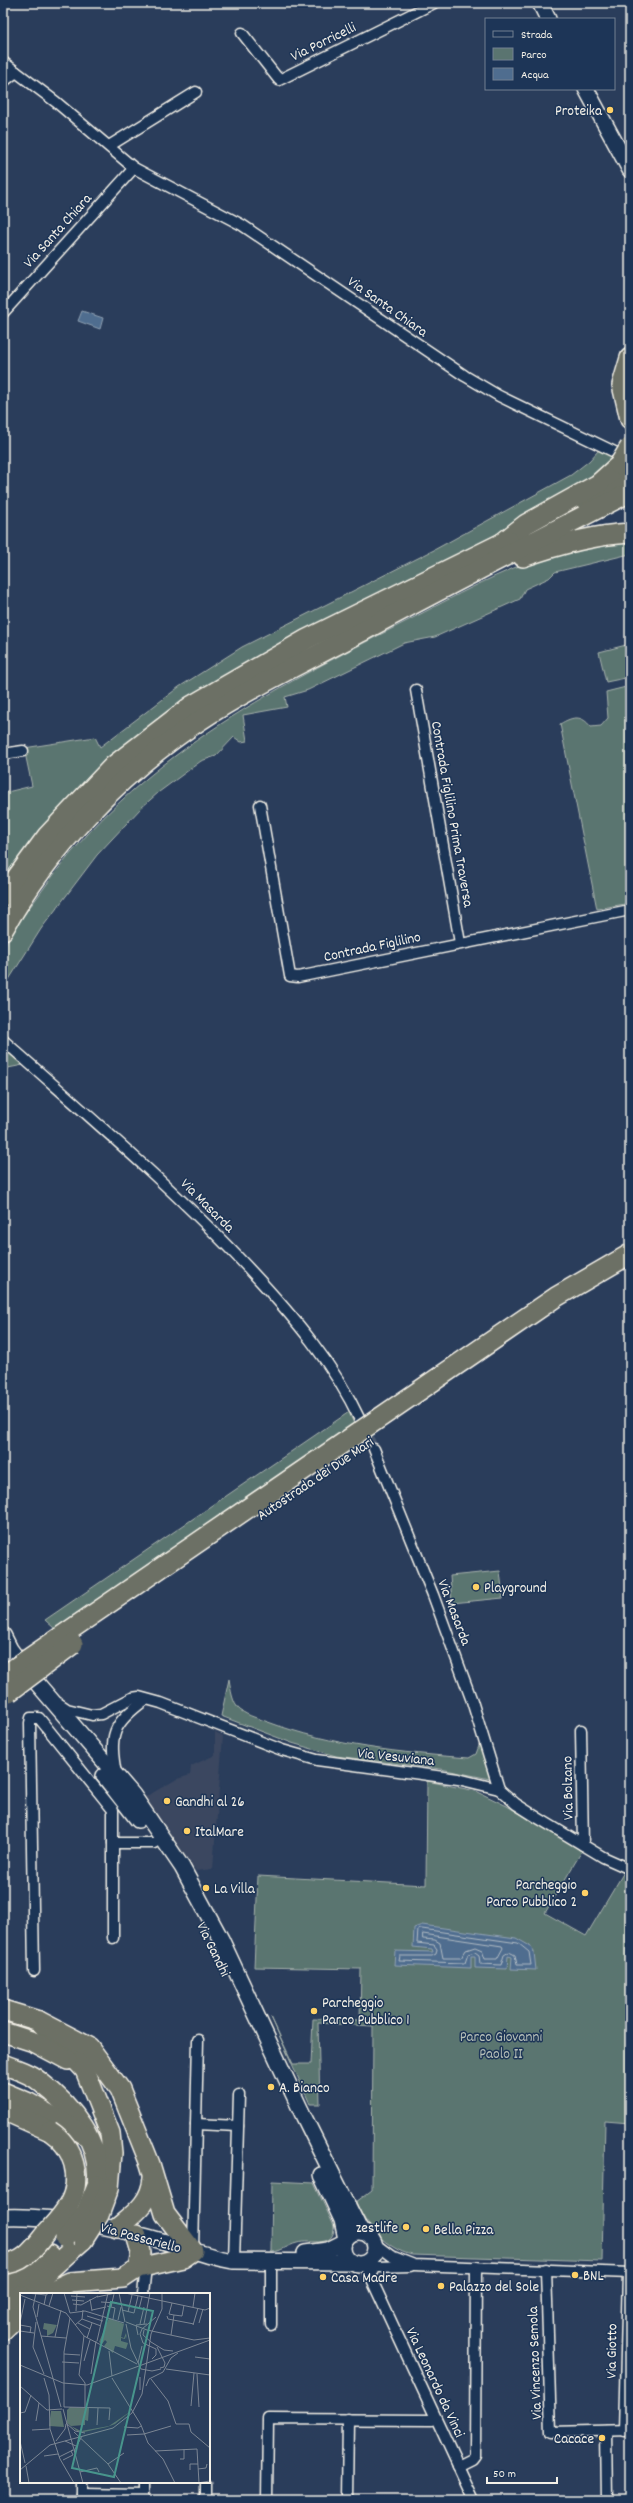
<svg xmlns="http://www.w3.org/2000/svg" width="633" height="2503" viewBox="0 0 633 2503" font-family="Dekko,sans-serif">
  <rect width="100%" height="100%" fill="#2a3d5b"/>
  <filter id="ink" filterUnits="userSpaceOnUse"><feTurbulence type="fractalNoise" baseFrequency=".025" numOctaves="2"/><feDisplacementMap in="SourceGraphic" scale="8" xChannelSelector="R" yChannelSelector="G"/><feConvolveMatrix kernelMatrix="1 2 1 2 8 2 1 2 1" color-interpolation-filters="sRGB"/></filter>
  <g filter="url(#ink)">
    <!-- built -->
    <path fill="#3a4760" d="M215 1732 223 1736 213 1869 196 1871 145 1797 177 1779 190 1775 191 1766 215 1755Z"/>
    <!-- green -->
    <g fill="#5a7470" stroke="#a7b2ac">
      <path d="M599 450 616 459 606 470 505 530 282 649 3 885V793L32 786 24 748 95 737 100 747 179 687 242 647 434 550 571 475 589 461Z"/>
      <path d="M630 538V554L555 572 549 578 525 589 520 599 435 637 404 643 308 690 285 697 287 707 243 715 247 741 241 742 234 737 216 756 201 761 159 792 141 808 97 855 41 929 3 989C3 978 0 960 4 949 12 927 31 907 44 888 136 759 269 691 407 621 454 597 500 570 550 555 576 547 604 544 630 538Z"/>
      <path d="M630 644V677L606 682 599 652Z"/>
      <path d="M630 686V903L597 909 560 724C573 716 582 715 591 727L601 726 608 718 606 692Z"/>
      <path d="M3 1049 23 1065 3 1069Z"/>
      <path d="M349 1412 354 1424 55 1629 45 1620Z"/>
      <path d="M500 1571 503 1598 452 1603 450 1576Z"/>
      <path d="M229 1679C231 1690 232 1703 240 1710 248 1716 260 1719 268 1722 332 1746 402 1753 469 1758L476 1754 480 1743 490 1779 441 1769 336 1756 292 1743 221 1716Z"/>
      <path d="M427 1781 476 1791 507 1806 582 1851 545 1913 586 1936 624 1872 630 1875V2123L605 2121 602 2261 412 2255C387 2249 365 2226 356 2202L372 2190 373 2026 318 2023 320 2104H310L271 2017 293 2064H311L313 2019 360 2020 361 1969 254 1967 258 1876 426 1885Z"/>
      <path d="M272 2181 314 2183 334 2226C335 2249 311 2239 297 2243 288 2245 281 2252 271 2252Z"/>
    </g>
    <!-- water -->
    <g fill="#4f6d8f" stroke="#91a2b3">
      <path d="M82 311 103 318 100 329 78 321Z"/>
      <path d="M422 1925 516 1938 530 1946 534 1952 536 1970 511 1969 512 1957 508 1956 507 1969 475 1968V1956H471V1968L394 1965 395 1951 433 1952 432 1949 413 1947 414 1928Z"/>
    </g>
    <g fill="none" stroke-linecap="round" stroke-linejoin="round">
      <!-- shore -->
      <g stroke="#b2bcc4" stroke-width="1">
        <path d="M422 1929 518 1943 529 1952 531 1965H517L515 1955 509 1952 504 1955 501 1965 480 1964 479 1955 475 1952 468 1954 465 1963 399 1961 400 1956H432L436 1954 437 1949 434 1945 417 1943 418 1930Z"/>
        <path d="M423 1934 502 1946 503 1948 497 1959H485L482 1950 475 1947 466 1950 461 1958H443L440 1943 435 1940 423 1939Z"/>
      </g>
      <!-- street-tunnel -->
      <path stroke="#485870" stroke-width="10" stroke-dasharray="10 5" stroke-linecap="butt" d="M362 1425 374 1449"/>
      <!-- street casing -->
      <g stroke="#f4f1e8" stroke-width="13">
        <g id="street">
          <path d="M242 33 279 80 434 3"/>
          <path d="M3 62 56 102 134 168 242 225 465 376 499 396 627 458"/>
          <path d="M3 82 16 72"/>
          <path d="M109 146 196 92"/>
          <path d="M3 313 134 168"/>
          <path d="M416 690 460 943"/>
          <path d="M3 754 23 751"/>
          <path d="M260 805 290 976 298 977 630 910"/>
          <path d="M3 1040C88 1116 174 1188 251 1271 293 1316 334 1364 360 1420"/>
          <path d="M374 1449 433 1595 472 1701 499 1789"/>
          <path d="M58 1703 67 1709 92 1715 101 1714 132 1698 139 1697 161 1703 282 1750 317 1760 458 1779 499 1789 516 1804 538 1818 603 1857 630 1869"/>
          <path d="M581 1730 583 1845"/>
          <path d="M116 1774C109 1735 112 1724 145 1700"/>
          <path d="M113 1843H155"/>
          <path d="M34 1971 30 1723 31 1718H39L113 1810V1938"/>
          <path d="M196 2124 238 2126"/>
          <path d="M375 2244 391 2256 414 2265 630 2273"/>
          <path d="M193 2250 198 2040"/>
          <path d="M234 2261 239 2095"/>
          <path d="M364 2263 474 2500"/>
          <path d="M546 2269 551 2432 630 2430"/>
          <path d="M370 2277 376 2267 410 2266"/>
          <path d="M143 2294 146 2267"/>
          <path d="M271 2325V2261"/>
          <path d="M606 2431 607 2500"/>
          <path d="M624 2431 628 2273"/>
          <path d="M458 2466 472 2459 475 2455 476 2267"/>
          <path d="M81 2493 144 2494"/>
          <path d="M81 2500V2482"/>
          <path d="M144 2500V2482"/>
          <path d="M206 2500V2484"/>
          <path d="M267 2500 268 2419 431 2420 435 2418"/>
          <path d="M347 2500 348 2419"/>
        </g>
      </g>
      <!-- secondary casing -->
      <g stroke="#f4f1e8" stroke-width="18">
        <g id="secondary">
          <path d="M540 3 548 19"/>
          <path d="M586 89 630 170"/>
          <path d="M3 1635 10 1649 24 1668 133 1795 182 1867 221 1939 304 2117 361 2232"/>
          <path d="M3 1660 19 1677"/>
          <path d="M104 1776 138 1820"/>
          <path d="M321 2175 342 2220 346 2239"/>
          <path d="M3 2217C59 2215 115 2227 169 2243 190 2249 211 2258 234 2261L350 2262"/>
          <circle cx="359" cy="2248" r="16"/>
          <path d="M305 2253 328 2250 344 2242"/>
        </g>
      </g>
      <!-- highway casing -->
      <g stroke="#f4f1e8" stroke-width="22">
        <g id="highway">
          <path d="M630 358 622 385 630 419"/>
          <path d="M585 500 630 477"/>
          <path d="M502 543 526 524 598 484 619 465"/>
          <path d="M523 557C557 545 593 535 630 533"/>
          <path d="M3 896 47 836 113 766 191 706 307 639 508 540"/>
          <path d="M3 930C50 847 119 774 199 721 251 687 308 660 363 631 451 583 541 538 630 492"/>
          <path d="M3 2010 39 2021 85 2070 110 2133 112 2153 109 2188"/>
          <path d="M39 2021 89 2047 120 2089 150 2164 165 2214 193 2251 183 2258 138 2268 123 2278 70 2282 44 2294"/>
          <path d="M3 2032 34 2042 68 2060"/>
          <path d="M3 2064C14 2069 30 2073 39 2081 72 2106 102 2142 97 2185"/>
          <path d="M3 2092 29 2103 83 2134"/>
          <path d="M3 2110 50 2131"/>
          <path d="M117 2228C135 2213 151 2203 153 2178"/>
          <path d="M136 2235 141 2252 138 2268"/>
          <path d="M3 2286 30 2270 49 2255"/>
          <path d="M22 2294 83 2240"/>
          <path d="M3 2310 21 2295"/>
          <path d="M3 2330 21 2313"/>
        </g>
      </g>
      <!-- street -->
      <use href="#street" stroke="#1d3557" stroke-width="10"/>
      <!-- secondary -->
      <use href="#secondary" stroke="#1d3557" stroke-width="15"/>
      <!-- highway -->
      <use href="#highway" stroke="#6c7065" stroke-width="19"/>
      <!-- highway-bridge casing -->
      <g stroke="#f4f1e8" stroke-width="22" stroke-linecap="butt">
        <g id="highway-bridge">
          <path d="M619 465 630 447"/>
          <path d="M3 1676 556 1297 630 1254"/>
          <path d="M9 1692 73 1644"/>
          <path d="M65 2238 86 2212 97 2185"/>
          <path d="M83 2240 99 2215 109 2188"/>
          <path d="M3 2264C24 2264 34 2248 46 2233 54 2224 63 2215 69 2204 83 2178 74 2147 50 2131"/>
        </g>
      </g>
      <!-- highway-bridge -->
      <use href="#highway-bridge" stroke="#6c7065" stroke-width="19"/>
    </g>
  </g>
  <!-- markers -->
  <g fill="#ffd166" stroke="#1d3557" stroke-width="1.5">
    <circle cx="610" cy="110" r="4"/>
    <circle cx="476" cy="1587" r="4"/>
    <circle cx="167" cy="1801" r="4"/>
    <circle cx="187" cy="1831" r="4"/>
    <circle cx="206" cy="1888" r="4"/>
    <circle cx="585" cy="1893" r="4"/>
    <circle cx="314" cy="2011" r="4"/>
    <circle cx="271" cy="2087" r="4"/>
    <circle cx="406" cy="2227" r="4"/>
    <circle cx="426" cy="2229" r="4"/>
    <circle cx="575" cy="2275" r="4"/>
    <circle cx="323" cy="2277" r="4"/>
    <circle cx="441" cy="2286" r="4"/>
    <circle cx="602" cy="2438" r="4"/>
  </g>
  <g text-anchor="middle" stroke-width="3" stroke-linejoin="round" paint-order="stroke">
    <!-- street labels -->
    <g font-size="15" fill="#f4f1e8" stroke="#1d3557">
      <text transform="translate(323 41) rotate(-26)" y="5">Via Porricelli</text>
      <text transform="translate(57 230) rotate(-48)" y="5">Via Santa Chiara</text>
      <text transform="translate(388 306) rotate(35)" y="5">Via Santa Chiara</text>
      <text transform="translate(453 814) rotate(80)" y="5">Contrada Figlilino Prima Traversa</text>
      <text transform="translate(372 946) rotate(-12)" y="5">Contrada Figlilino</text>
      <text transform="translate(208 1205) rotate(45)" y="5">Via Masarda</text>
      <text transform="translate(315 1478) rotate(-34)" y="5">Autostrada dei Due Mari</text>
      <text transform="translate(455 1612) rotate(69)" y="5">Via Masarda</text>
      <text transform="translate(396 1756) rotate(6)" y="5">Via Vesuviana</text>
      <text transform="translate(567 1788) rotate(-91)" y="5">Via Bolzano</text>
      <text transform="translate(214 1949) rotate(64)" y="5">Via Gandhi</text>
      <text transform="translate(141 2237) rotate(15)" y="5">Via Passariello</text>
      <text transform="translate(611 2351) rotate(-89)" y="5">Via Giotto</text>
      <text transform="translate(534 2363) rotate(-92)" y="5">Via Vincenzo Semola</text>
      <text transform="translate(436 2382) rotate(65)" y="5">Via Leonardo da Vinci</text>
    </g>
    <!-- poi labels -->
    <g font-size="15" fill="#f4f1e8" stroke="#1d3557" text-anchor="start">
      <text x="602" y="115" text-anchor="end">Proteika</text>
      <text x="484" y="1592">Playground</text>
      <text x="175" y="1806">Gandhi al 26</text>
      <text x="195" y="1836">ItalMare</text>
      <text x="577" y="1889" text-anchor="end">Parcheggio<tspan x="577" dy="17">Parco Pubblico 2</tspan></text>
      <text x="214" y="1893">La Villa</text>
      <text x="322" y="2007">Parcheggio<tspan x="322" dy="17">Parco Pubblico 1</tspan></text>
      <text x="279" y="2092">A. Bianco</text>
      <text x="398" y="2232" text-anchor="end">zestlife</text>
      <text x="434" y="2234">Bella Pizza</text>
      <text x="583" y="2280">BNL</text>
      <text x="331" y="2282">Casa Madre</text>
      <text x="449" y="2291">Palazzo del Sole</text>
      <text x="594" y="2443" text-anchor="end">Cacace</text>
    </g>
    <!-- park labels -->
    <g font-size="15" fill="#b6bfb8" stroke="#1d3557">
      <text x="501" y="2041">Parco Giovanni<tspan x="501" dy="17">Paolo II</tspan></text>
    </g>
  </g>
  <!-- overview -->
  <g transform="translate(20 2293)">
    <rect width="190" height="190" fill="#2a3d5b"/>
    <path d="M89 25 104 31 101 44 104 45 106 40 107 46 106 43 105 46 101 45V48L108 50 106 56 95 53 93 60 84 53 87 49 85 47 82 51 79 49ZM24 30 37 32 33 40 27 43V37L23 36ZM50 114 69 115 68 128 65 127V132L51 133 61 138 89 133 111 118 95 131 87 134 64 139 57 138 47 130V117ZM31 118H41L44 134 29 133Z" fill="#5a7470"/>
    <path fill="none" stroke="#7b8593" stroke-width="1" d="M6 0 26 2M16 0 13 14 41 114M44 0 50 20 65 18 104 30M99 0 105 29M105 0 185 17 190 15M0 2 46 20 64 43 117 71M51 3 65 4M77 4 96 0M70 6 72 18M52 7 64 8M81 9 97 10M152 10 149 21 154 22 162 23 164 12M53 11 61 12 78 3M24 12 26 2 29 0M29 13 33 0M87 13 95 15 93 26M91 14 94 1M173 14 175 0M119 16 122 4M72 17 86 14M102 17 114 20 118 3M56 18 57 0M108 19 112 2M67 23 83 28M147 23 148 26 174 31M17 24 19 11M62 26 81 33M98 27 101 14M16 29 13 54 24 81M106 29 127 37 174 47 190 45M0 30 5 6M58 30 70 36M179 30 183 16M106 31 111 55 121 76 132 78 141 76M120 31 124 14M124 31 130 0M0 32 11 34 10 40M55 32 62 26 63 17M173 32 178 15M124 37 123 42 131 49 144 57 153 58M0 38 14 40M118 42 116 32 127 31M151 42 154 22M21 43 46 45M64 43 59 82 65 90V114M35 44 41 17M67 45 72 30M77 48 88 0M137 54 145 70 144 74 140 75M89 58 92 83M44 61 60 62M175 64 190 66M132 66 136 62V56L123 50 120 41 122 36 136 24M64 68 70 47M42 69 59 70M118 70 122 53M0 72 43 90 67 92 190 47M146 76 190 82M71 81 76 48M177 81 179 114M120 84V97M24 85 29 102 30 136 40 166 54 190M92 85 121 132 128 150 143 166 155 190M131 86 148 108 156 131H169L171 139 190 155M0 93 27 117 42 116M126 93 129 86 143 79 151 65 158 60M171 113 174 80M44 114V59L50 25M44 114 90 115 89 127M43 116 63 190M0 120 5 119 11 102M16 128 19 110M46 130 55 138 65 140M77 132 78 115M104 134 118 135 121 133M12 137 30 136M54 139 88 171 101 190M124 141 151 133M107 142 124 141M0 148 5 170M36 148 45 136 46 131M45 148 56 153M54 158 62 143M135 158 177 156 179 190M24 163 38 161M39 164 53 157 51 158 53 162 43 167M160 166H164V156M88 171 104 160M6 173 9 190M178 176 186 175 187 171M0 177 30 152 93 135 112 120 122 101 131 41 142 16V0M170 177V171H178M60 179 77 175 79 179M177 190 190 188"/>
    <path fill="#48958c" fill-opacity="0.15" stroke="#48958c" stroke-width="2" d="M91 9 133 18 94 184 52 175Z"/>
    <rect width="190" height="190" fill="none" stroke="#f4f1e8" stroke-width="2"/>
  </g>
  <!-- margin -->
  <rect width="633" height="2503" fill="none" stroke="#1d3557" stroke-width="16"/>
  <rect x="8" y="8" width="617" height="2487" fill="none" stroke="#f4f1e8" stroke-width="1.5" filter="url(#ink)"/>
  <!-- legend -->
  <rect x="485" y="18" width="130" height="72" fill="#1d3557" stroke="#738091"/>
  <rect x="493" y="31" width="20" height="6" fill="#1d3557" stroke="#738091"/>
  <text x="521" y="38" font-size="12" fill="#f4f1e8">Strada</text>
  <rect x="493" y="48" width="20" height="12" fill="#5a7470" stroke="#738091"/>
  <text x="521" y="58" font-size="12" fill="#f4f1e8">Parco</text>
  <rect x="493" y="68" width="20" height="12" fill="#4f6d8f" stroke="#738091"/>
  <text x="521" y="78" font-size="12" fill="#f4f1e8">Acqua</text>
  <!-- scale -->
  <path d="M487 2477v6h70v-6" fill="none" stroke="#f4f1e8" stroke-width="2"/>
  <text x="493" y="2477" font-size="12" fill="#f4f1e8" stroke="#1d3557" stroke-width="3" paint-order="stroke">50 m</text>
</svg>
